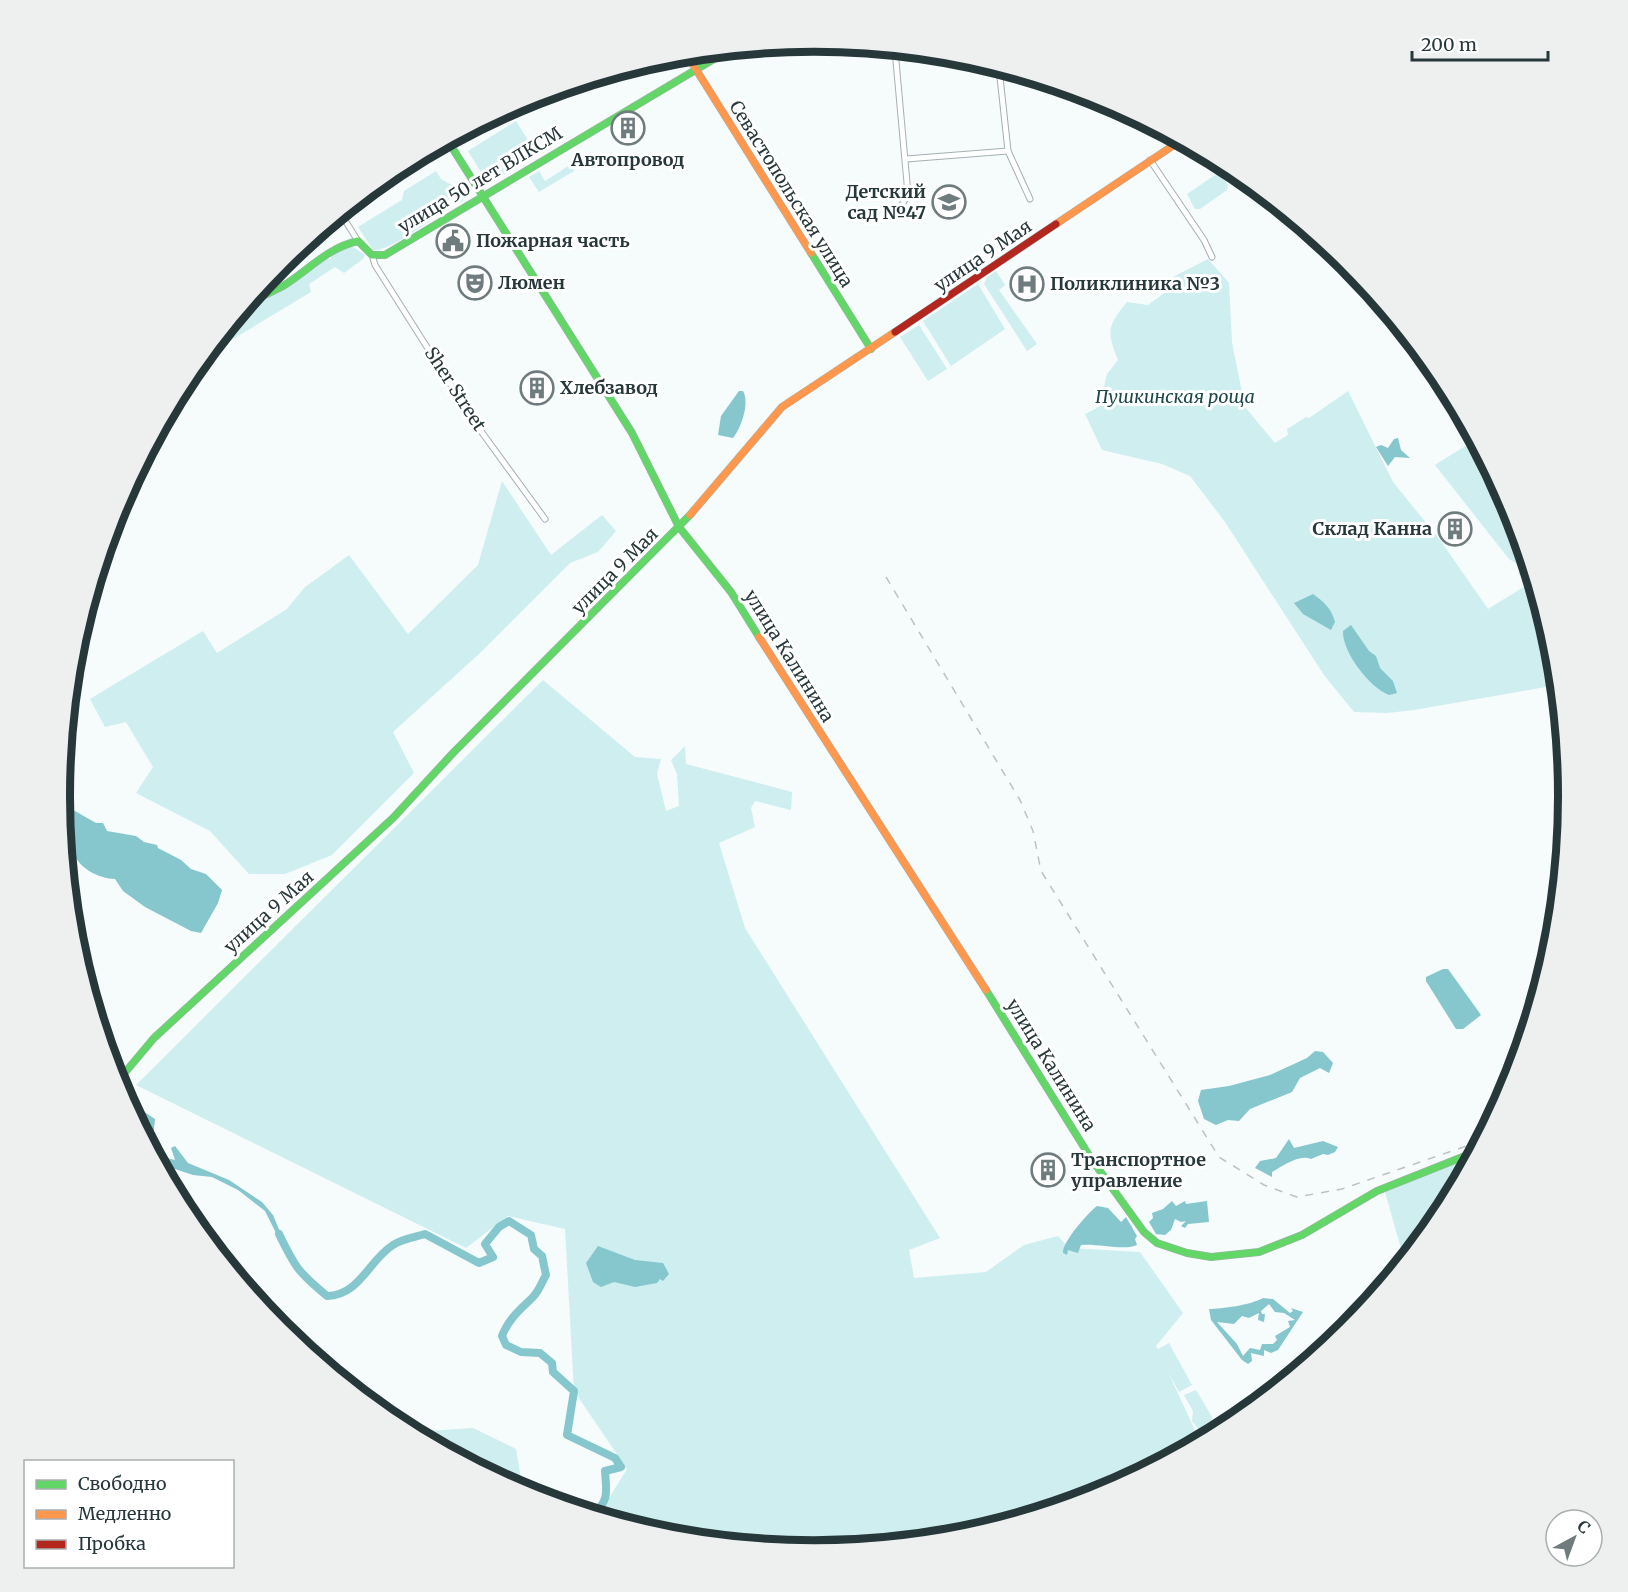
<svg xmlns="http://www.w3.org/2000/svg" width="1628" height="1592" viewBox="0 0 1628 1592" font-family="Merriweather,serif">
  <rect width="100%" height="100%" fill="#f6fbfc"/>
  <!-- green -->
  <g fill="#ceeef0">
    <path d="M516 121 531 145 482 174 468 151Z"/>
    <path d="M534 150 537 155 489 184 485 178Z"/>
    <path d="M570 165 574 171 539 192 529 177 539 171 545 181Z"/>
    <path d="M436 171 441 179 464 192 463 201 458 204 453 197 446 201 449 208C433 218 390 252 373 250L358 227 402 200 404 191Z"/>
    <path d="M1218 173 1228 185 1227 190 1200 209H1195L1187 194Z"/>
    <path d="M350 245 365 255 363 259 344 273 335 267 309 284 311 292 223 345 225 331 245 306 325 259H331V255Z"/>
    <path d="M1208 259 1229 283 1232 343 1245 407 1275 443 1288 435 1287 429 1306 417 1309 418 1348 391 1393 482 1440 540 1488 609 1527 585 1518 573 1524 568 1509 559 1435 465 1475 440 1511 508 1554 649 1557 685 1414 710 1387 713 1354 712 1324 675 1225 522 1190 476 1162 464 1102 450 1085 414 1099 407 1107 374 1118 360C1106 331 1108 325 1127 302L1148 305 1163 294 1175 276Z"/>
    <path d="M996 271 1005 285 999 290 1037 344 1027 351 984 284 987 277Z"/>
    <path d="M978 284 1005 329 951 366 923 321Z"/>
    <path d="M919 325 947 369 928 381 900 337Z"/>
    <path d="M502 481 551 555 602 515 616 531 598 552 570 563 480 653 393 732 414 773 332 855 285 874H249L210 831 136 793 153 767 126 722 105 727 90 699 203 631 217 653 287 609 304 588 349 555 408 634 478 565Z"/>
    <path d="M543 680 635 757 661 759 657 774 666 811 679 806 677 774 671 760 685 746 686 764 792 792 791 810 755 801 751 808 755 827 719 843 745 928 940 1238 909 1250 914 1278 986 1272 1024 1245 1058 1236 1069 1248 1140 1252 1183 1313 1156 1346 1158 1349 1169 1343 1192 1385 1179 1392 1168 1372 1200 1441 1102 1493 961 1536 814 1550 746 1543 737 1536C708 1549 627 1530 601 1511L627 1469 574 1391 565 1229 508 1216 466 1248 136 1085Z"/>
    <path d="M1472 1157 1441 1215 1404 1259 1385 1192Z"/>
    <path d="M1196 1390 1212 1417V1434L1205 1438 1192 1421 1193 1411 1184 1395Z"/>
    <path d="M473 1428 516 1449 523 1491 412 1432Z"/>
  </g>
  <!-- water -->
  <g fill="#85c7cc" fill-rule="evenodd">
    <path d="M739 391H743C750 403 741 428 733 438L718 435 721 416Z"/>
    <path d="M1398 438 1401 450 1410 458 1395 457 1388 466 1376 447 1381 445 1388 448 1394 439Z"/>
    <path d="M1313 594C1324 602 1331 608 1335 622L1331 630 1303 614 1294 603Z"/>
    <path d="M1351 625 1369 651 1376 656 1380 668 1393 681 1397 693 1389 695C1370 688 1342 652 1343 631Z"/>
    <path d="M61 803 96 823H103L107 831 136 836 144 842 157 845 158 848 181 860 191 869 206 874 222 890 218 903 201 933 191 931 145 907 123 891 115 879C99 879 76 867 73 850L65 843Z"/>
    <path d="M1443 969H1448L1481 1015 1463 1029H1456L1426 981V977Z"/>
    <path d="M1315 1051 1323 1052 1333 1063 1329 1073 1320 1068 1300 1078 1292 1092 1250 1109 1239 1121 1228 1120 1216 1125 1204 1119 1198 1101 1201 1090 1229 1086 1270 1075 1307 1058Z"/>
    <path d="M125 1099 155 1119 153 1139 166 1158 175 1160 171 1148 175 1146 188 1163 229 1180 262 1202 273 1215 285 1244 280 1241 265 1211 238 1190 212 1177 193 1175 172 1168 157 1159 145 1137 148 1121 128 1105Z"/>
    <path d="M1289 1139 1294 1148 1323 1141 1338 1147 1335 1152 1328 1155 1323 1154 1311 1159C1299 1154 1283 1166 1272 1172V1177L1255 1168 1260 1161 1276 1158Z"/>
    <path d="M1172 1201 1176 1206 1185 1201 1186 1204 1207 1201 1209 1222 1188 1224 1185 1228 1181 1226 1186 1221 1181 1222 1175 1219 1171 1230 1165 1235 1156 1234 1149 1222 1153 1218 1152 1213 1163 1209Z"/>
    <path d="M1097 1206 1108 1208 1121 1222 1126 1217 1137 1236 1135 1239 1137 1245C1125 1251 1096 1243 1081 1245L1078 1253 1068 1250 1067 1255 1063 1253C1062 1242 1088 1213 1097 1206Z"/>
    <path d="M598 1246 635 1260 663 1263 669 1274 663 1281 660 1279 657 1283 635 1287 614 1282 601 1287 593 1282 586 1263Z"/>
    <path d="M1263 1298 1273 1299 1290 1313 1293 1311 1291 1308 1303 1312 1278 1350 1271 1353 1264 1350V1356L1251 1353 1252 1361 1248 1364 1242 1360 1211 1320 1209 1309C1221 1309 1251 1305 1263 1298ZM1269 1304 1275 1312 1284 1313 1295 1320 1288 1321 1290 1327 1275 1336 1277 1340 1273 1344H1262L1260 1350 1250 1348 1243 1356 1237 1344 1217 1322 1234 1324 1242 1316 1249 1318 1259 1313 1258 1320 1264 1322 1265 1314H1262L1261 1311Z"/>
  </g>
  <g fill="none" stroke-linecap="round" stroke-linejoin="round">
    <!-- river -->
    <path stroke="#85c7cc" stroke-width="8" d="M279 1234C295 1267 298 1272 327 1296 360 1295 368 1261 393 1245 401 1239 415 1237 425 1234L479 1263 493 1257 485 1244 499 1227 509 1221 531 1235 534 1249 542 1256 546 1275C542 1282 539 1291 533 1297 520 1310 509 1318 502 1336L506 1345 521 1352 540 1353 552 1363 553 1372 574 1391 567 1435 615 1458 621 1467 605 1471C606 1490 610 1500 594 1513"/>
    <!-- street casing -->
    <g stroke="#a5b0b1" stroke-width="7">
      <g id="street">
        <path d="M895 50 908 194 897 214"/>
        <path d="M999 68 1008 151 1030 199"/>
        <path d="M906 159 1008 151"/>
        <path d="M1150 160 1204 240 1212 257"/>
        <path d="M341 214 358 241"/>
        <path d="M372 255 375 265 475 423 545 519"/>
      </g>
    </g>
    <!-- fast casing -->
    <g stroke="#a5b0b1" stroke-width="8">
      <g id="fast">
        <path d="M448 141 632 433 679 527 731 592 759 637"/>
        <path d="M811 253 871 349"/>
        <path d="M249 302C260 297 272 292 283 286 309 270 327 248 358 241L372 255H385L729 50"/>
        <path d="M986 990 1092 1160 1144 1232 1157 1243 1187 1253 1211 1257 1259 1252 1302 1235 1377 1191 1475 1152"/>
        <path d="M117 1082 154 1038 393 818 453 753 690 515"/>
      </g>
    </g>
    <!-- slow casing -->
    <g stroke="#a5b0b1" stroke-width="8">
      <g id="slow">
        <path d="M687 55 811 253"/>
        <path d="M1056 224 1180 141"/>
        <path d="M690 515 782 407 895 332"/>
        <path d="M759 637 986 990"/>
      </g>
    </g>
    <!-- jam casing -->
    <g stroke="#a5b0b1" stroke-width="8">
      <path id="jam" d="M895 332 1056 224"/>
    </g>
    <!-- street -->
    <use href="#street" stroke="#fefeff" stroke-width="5"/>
    <!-- fast -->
    <use href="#fast" stroke="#63d668" stroke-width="7"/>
    <!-- slow -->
    <use href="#slow" stroke="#ff974d" stroke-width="7"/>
    <!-- jam -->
    <use href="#jam" stroke="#b3261e" stroke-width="7"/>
    <!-- rail -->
    <path stroke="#bec1c1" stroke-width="1.5" stroke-dasharray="8 8" stroke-linecap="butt" d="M886 577 1020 800 1033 831 1041 871 1219 1157 1264 1185 1297 1197 1342 1189 1481 1141"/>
  </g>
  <!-- icons -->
  <defs>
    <g id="building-ring" transform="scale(1.725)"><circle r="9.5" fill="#fff" stroke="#6f7c7e" stroke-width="1.5"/><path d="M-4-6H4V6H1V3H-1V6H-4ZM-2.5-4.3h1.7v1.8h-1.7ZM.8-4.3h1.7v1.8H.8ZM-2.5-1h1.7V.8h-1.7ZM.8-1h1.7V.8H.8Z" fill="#6f7c7e"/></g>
    <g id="school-ring" transform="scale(1.725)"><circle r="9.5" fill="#fff" stroke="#6f7c7e" stroke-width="1.5"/><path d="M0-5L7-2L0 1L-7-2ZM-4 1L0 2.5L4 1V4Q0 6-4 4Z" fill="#6f7c7e"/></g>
    <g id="civic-ring" transform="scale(1.725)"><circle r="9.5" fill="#fff" stroke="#6f7c7e" stroke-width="1.5"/><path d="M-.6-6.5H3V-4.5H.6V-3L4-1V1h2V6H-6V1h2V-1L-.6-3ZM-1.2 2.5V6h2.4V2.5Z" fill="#6f7c7e"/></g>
    <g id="theatre-ring" transform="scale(1.725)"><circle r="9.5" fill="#fff" stroke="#6f7c7e" stroke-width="1.5"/><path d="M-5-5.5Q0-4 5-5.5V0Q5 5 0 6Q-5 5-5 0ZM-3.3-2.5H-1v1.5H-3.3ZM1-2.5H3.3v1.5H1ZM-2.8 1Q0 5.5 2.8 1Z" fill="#6f7c7e"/></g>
    <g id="hospital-ring" transform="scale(1.725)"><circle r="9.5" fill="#fff" stroke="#6f7c7e" stroke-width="1.5"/><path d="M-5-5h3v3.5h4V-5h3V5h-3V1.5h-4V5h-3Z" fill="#6f7c7e"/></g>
  </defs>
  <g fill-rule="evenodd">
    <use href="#building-ring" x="628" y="128"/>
    <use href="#school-ring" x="949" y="202"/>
    <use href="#civic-ring" x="453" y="241"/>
    <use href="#theatre-ring" x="475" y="283"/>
    <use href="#hospital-ring" x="1027" y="284"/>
    <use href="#building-ring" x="537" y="388"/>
    <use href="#building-ring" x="1455" y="529"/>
    <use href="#building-ring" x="1048" y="1170"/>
  </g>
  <g text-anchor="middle" stroke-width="6" stroke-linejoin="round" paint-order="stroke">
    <!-- poi labels -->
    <g font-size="18" font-weight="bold" fill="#27383a" stroke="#fff" text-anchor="start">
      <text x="628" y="166" text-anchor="middle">Автопровод</text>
      <text x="926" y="198" text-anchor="end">Детский<tspan x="926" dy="21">сад №47</tspan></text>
      <text x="476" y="247">Пожарная часть</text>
      <text x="498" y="289">Люмен</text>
      <text x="1050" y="290">Поликлиника №3</text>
      <text x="560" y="394">Хлебзавод</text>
      <text x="1432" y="535" text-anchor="end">Склад Канна</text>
      <text x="1071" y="1166">Транспортное<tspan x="1071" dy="21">управление</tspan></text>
    </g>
    <!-- street labels -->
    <g font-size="18" fill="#27383a" stroke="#fff">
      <text transform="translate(480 180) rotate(-31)" y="6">улица 50 лет ВЛКСМ</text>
      <text transform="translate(791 194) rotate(58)" y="6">Севастопольская улица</text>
      <text transform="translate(983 256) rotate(-34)" y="6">улица 9 Мая</text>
      <text transform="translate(455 389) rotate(57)" y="6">Sher Street</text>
      <text transform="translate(615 571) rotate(-45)" y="6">улица 9 Мая</text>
      <text transform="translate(789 656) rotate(58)" y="6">улица Калинина</text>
      <text transform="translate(269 912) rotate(-42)" y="6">улица 9 Мая</text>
      <text transform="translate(1051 1065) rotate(58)" y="6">улица Калинина</text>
    </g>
    <!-- park labels -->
    <g font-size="18" font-style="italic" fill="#1d474b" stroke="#fff">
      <text x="1175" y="403">Пушкинская роща</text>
    </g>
  </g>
  <!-- crop -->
  <path d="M0 0H1628V1592H0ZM70 796a744 744 0 1 1 1488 0a744 744 0 1 1-1488 0Z" fill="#eeefef" fill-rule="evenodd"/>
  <path fill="none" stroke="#27383a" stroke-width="8" d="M70 796a744 744 0 1 1 1488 0a744 744 0 1 1-1488 0Z"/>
  <!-- legend -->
  <rect x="24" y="1460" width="210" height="108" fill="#ffffff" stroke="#a9afb0" stroke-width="1.5"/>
  <rect x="36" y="1480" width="30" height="9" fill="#63d668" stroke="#a9afb0" stroke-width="1.5"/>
  <text x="78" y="1490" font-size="18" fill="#27383a">Свободно</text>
  <rect x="36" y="1510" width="30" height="9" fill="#ff974d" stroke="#a9afb0" stroke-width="1.5"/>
  <text x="78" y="1520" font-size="18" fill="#27383a">Медленно</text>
  <rect x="36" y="1540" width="30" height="9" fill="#b3261e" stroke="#a9afb0" stroke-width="1.5"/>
  <text x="78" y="1550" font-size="18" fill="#27383a">Пробка</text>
  <!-- north arrow -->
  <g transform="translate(1574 1538) rotate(41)"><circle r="28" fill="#ffffff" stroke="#a9afb0" stroke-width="1.5"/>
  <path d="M0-4.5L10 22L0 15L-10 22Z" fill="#6f7c7e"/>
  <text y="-9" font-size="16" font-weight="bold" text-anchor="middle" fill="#27383a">С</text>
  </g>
  <!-- scale -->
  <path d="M1412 51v9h136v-9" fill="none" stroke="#27383a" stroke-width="3"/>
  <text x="1421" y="51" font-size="18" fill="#27383a" stroke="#ffffff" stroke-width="4.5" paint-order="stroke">200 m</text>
</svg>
